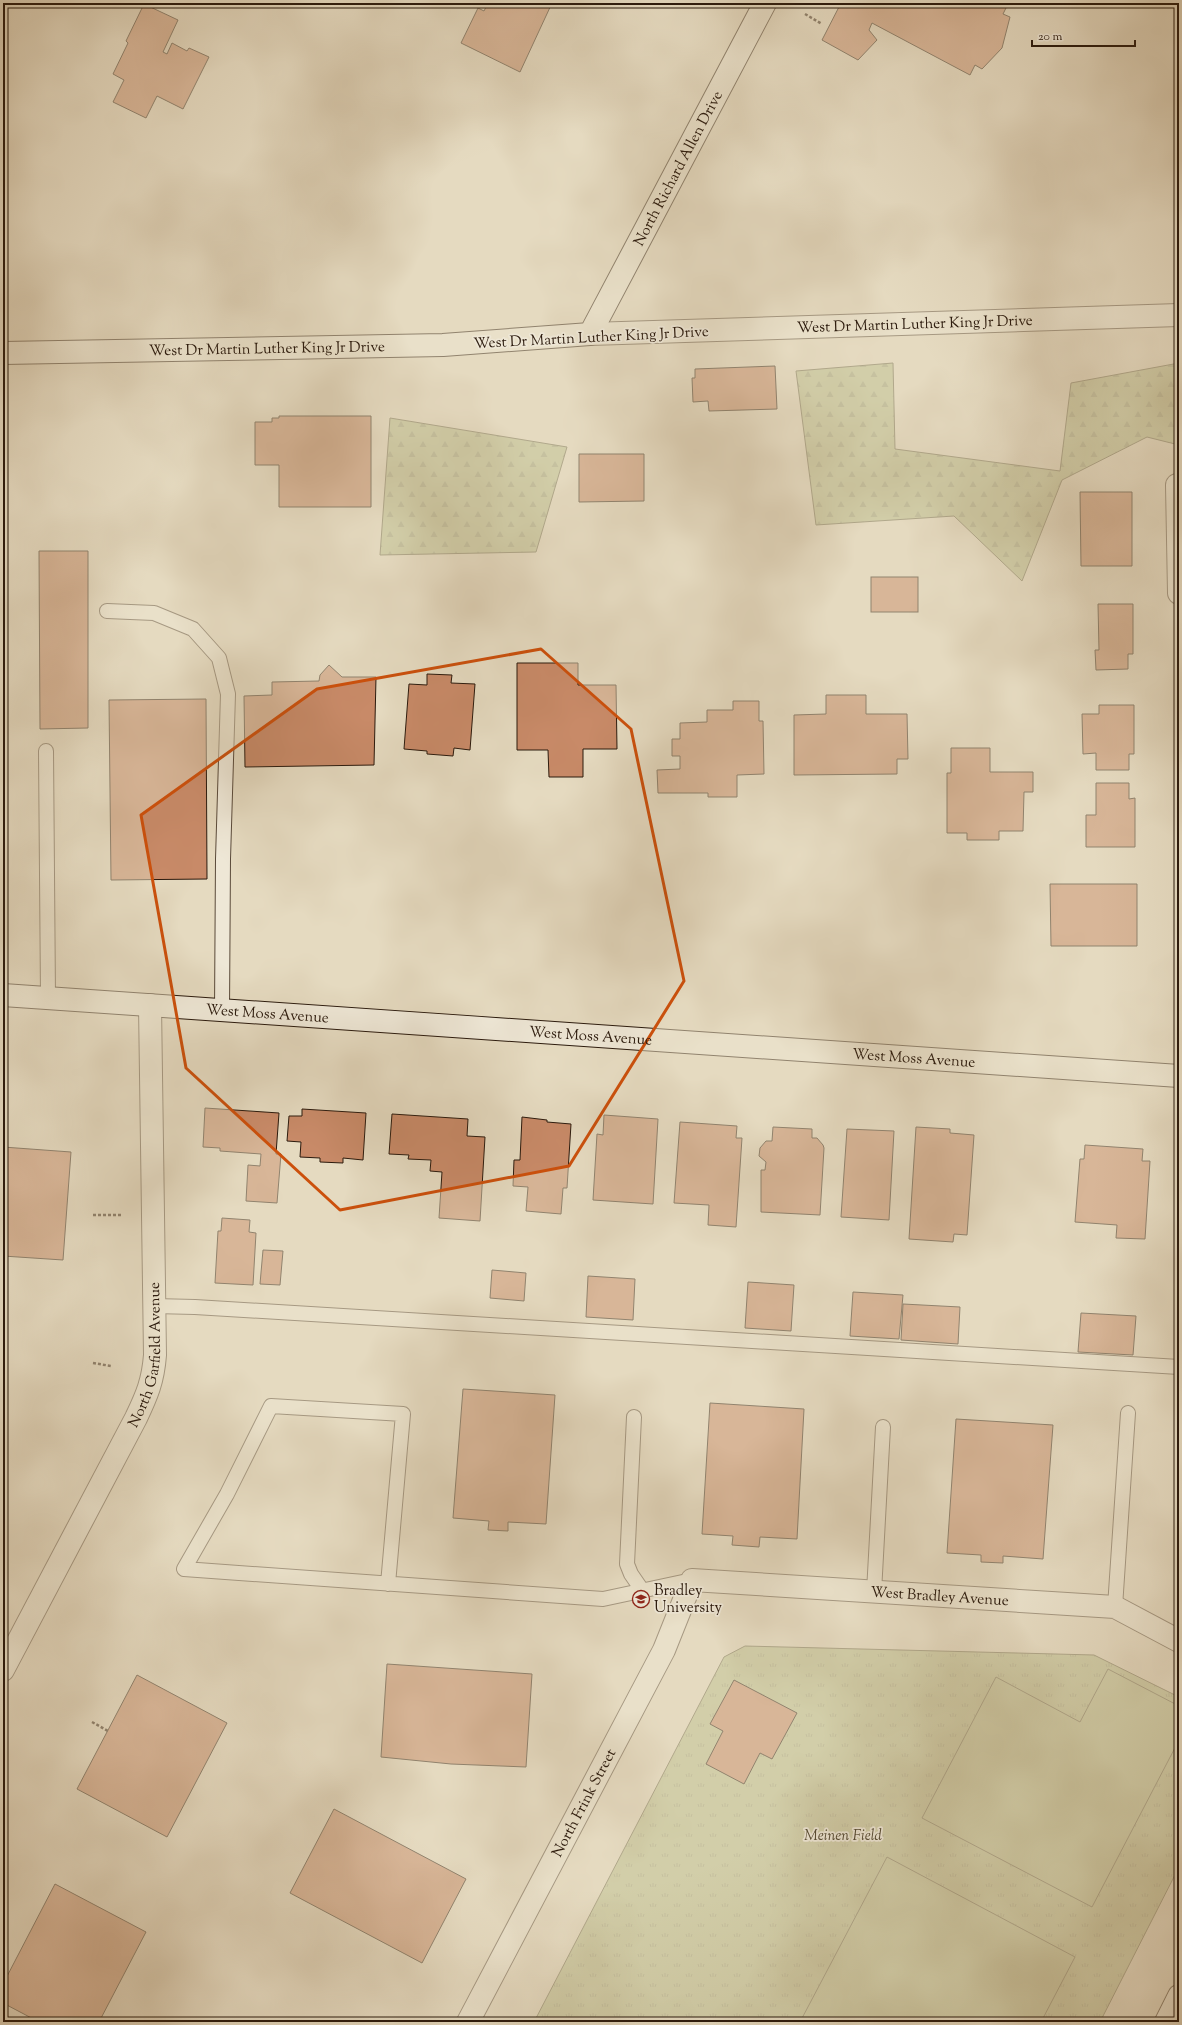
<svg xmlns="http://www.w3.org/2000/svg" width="1182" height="2025" viewBox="0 0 1182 2025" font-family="'Sorts Mill Goudy',serif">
  <defs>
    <pattern id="grass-tufts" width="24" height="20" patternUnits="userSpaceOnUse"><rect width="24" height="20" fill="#babe8f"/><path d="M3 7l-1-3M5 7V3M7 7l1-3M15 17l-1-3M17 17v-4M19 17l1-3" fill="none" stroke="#a0a37a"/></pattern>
    <pattern id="forest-firs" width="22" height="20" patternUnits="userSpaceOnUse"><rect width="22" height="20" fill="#babe8f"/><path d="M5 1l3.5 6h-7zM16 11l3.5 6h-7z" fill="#a0a37a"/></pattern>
  </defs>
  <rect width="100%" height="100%" fill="#e5dac0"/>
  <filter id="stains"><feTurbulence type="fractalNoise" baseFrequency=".005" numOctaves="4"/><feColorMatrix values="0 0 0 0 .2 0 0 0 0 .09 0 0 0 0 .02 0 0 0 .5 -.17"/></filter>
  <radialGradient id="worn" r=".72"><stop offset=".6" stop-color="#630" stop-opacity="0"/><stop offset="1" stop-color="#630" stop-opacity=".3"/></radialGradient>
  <!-- grass -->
  <path fill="url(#grass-tufts)" stroke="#726c4e" d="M745 1646 1094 1655 1179 1697V1867L1100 2022H534L724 1657Z"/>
  <!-- forest -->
  <g fill="url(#forest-firs)" stroke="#726c4e">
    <path d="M893 363 895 449 1060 471 1071 383 1179 363V445L1147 437 1062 480 1022 581 954 516 816 525 796 371Z"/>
    <path d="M390 418 567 447 536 552 380 555Z"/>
  </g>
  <!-- pitch -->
  <g fill="#babe8f" stroke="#726c4e">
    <path d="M1108 1669 1179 1706V1740L1092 1907 922 1818 996 1677 1080 1722Z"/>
    <path d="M887 1857 1075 1957 1041 2022H800Z"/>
  </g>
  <!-- building -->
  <g fill="#c88a68" stroke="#2b1a0d">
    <path d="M488 3H552L520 72 461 43 478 8 484 11Z"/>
    <path d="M841 3H1006L1008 4 1003 14 1010 17 1002 48 982 69 975 65 970 75 872 23 869 30 877 40 858 60 822 40Z"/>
    <path d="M144 4 178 20 163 52 167 54 172 43 187 51 189 48 209 57 183 109 157 96 146 118 113 102 124 80 113 74 128 43 126 41Z"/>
    <path d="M775 366 777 409 709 411 708 401 693 402 692 378H695V369Z"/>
    <path d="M279 416H371V507H279V465H255V422H272V418H279Z"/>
    <path d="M579 454H644V501L579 502Z"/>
    <path d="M1080 492H1132V566H1081Z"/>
    <path d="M39 551H88V728L40 729Z"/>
    <rect x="871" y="577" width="47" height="35"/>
    <path d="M1098 604H1133V654H1128V669L1096 670 1095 650H1099Z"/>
    <path d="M517 663H578V685H616L617 749H583V777H549L548 750H517Z"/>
    <path d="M329 665 342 677H376L374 765 245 767 244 696 272 695V682L319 681 320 675Z"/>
    <path d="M427 674 452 675 451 683 475 684 470 750 454 748 453 756 427 754V751L404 749 409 684 427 685Z"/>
    <path d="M826 695H866V714H907L908 759H897V774L794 775V715L826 714Z"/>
    <path d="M206 699 207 879 111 880 109 700Z"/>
    <path d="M733 701H759V721H763L764 774 737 775V797H708V793H658L657 770 680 769V756H672V739H680V723L707 722V710H733Z"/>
    <path d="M1099 705H1134V754H1129V770H1096V753L1083 754 1082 714H1099Z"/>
    <path d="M951 748H990V772H1033V792H1024L1023 831H999V840H967V833H947V773H951Z"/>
    <path d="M1096 783H1129V799L1135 798V847H1086V815H1096Z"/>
    <path d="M1050 884H1137V946H1051Z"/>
    <path d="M205 1108 279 1113 276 1154H281L277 1203 246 1201 248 1165 260 1166 261 1154 220 1151V1148L203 1147Z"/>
    <path d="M302 1109 366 1113 363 1160 343 1158V1163L320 1162V1158L300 1157 301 1142 287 1141 289 1116H302Z"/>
    <path d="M392 1114 468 1119 467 1136 485 1137 480 1221 439 1218 442 1172 430 1171 431 1160 408 1159 409 1155 389 1154Z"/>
    <path d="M604 1115 658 1119 653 1204 593 1200 597 1134 603 1135Z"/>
    <path d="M522 1117 547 1120V1122L571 1124 567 1188H563L561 1214 526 1211 528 1187 513 1186 514 1160H520Z"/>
    <path d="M680 1122 737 1126 736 1138H742L736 1227 708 1225 709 1205 674 1203Z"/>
    <path d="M773 1127 812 1129V1138H817L823 1145 824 1148 820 1215 761 1212V1170H765L766 1162 759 1156 760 1148 766 1141H772Z"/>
    <path d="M916 1127 950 1129V1133L974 1135 967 1235 954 1234 953 1242 909 1239Z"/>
    <path d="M847 1129 894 1131 889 1220 841 1217Z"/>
    <path d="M1085 1145 1143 1149 1142 1161H1150L1145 1239 1116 1238 1117 1225 1075 1222 1080 1159H1084Z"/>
    <path d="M3 1147 71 1152 63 1260 3 1256Z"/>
    <path d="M222 1218 250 1220 249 1232 256 1233 253 1285 215 1283 218 1231H221Z"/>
    <path d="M263 1250 283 1251 280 1285 260 1284Z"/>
    <path d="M492 1270 526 1273 524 1301 490 1298Z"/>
    <path d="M588 1276 635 1279 633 1320 586 1317Z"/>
    <path d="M748 1282 794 1285 791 1331 745 1328Z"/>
    <path d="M853 1292 903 1295 899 1339 850 1336Z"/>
    <path d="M903 1304 960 1307 958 1344 901 1340Z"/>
    <path d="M1081 1313 1136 1316 1133 1355 1078 1352Z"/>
    <path d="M463 1389 555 1395 546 1524 508 1522V1531L488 1530 489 1521 453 1518Z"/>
    <path d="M710 1403 804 1409 797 1539 760 1537 759 1547 732 1545 733 1536 702 1534Z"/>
    <path d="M956 1419 1053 1425 1043 1559 1003 1556V1563L981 1562V1555L947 1553Z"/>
    <path d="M387 1664 532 1674 526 1767 451 1764 381 1757Z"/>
    <path d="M137 1675 227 1723 167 1837 77 1789Z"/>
    <path d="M734 1680 797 1713 772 1759 760 1753 744 1784 706 1764 723 1731 710 1724Z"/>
    <path d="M334 1809 466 1879 422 1963 290 1893Z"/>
    <path d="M55 1884 146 1932 99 2022H39L3 2003V1984Z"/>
  </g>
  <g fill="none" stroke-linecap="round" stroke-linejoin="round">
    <!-- lane casing -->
    <g stroke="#5a4a3a" stroke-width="16">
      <g id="lane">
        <path d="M107 611 154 613 193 629 219 658 228 694 223 859 222 1010"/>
        <path d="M46 751 48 997"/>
        <path d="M154 1306 195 1307 1179 1367"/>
        <path d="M634 1417 627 1564 631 1574 642 1590"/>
        <path d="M388 1584 403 1414 271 1406 227 1494 184 1569 603 1599 692 1580"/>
        <path d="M874 1592 883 1427"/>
        <path d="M1115 1607 1128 1413"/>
      </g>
    </g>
    <!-- street casing -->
    <g stroke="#5a4a3a" stroke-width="24">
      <g id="street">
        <path id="s1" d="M590 334 1179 315"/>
        <path d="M1177 485 1179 593"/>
        <path id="s2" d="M3 1670 136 1418C147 1395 153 1381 155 1355L150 1005"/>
        <path id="s3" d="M468 2022 664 1650 692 1580 1115 1607 1179 1641"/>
      </g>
    </g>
    <!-- secondary casing -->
    <g stroke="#2b1a0d" stroke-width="24">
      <g id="secondary">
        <path id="s4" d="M3 353 443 345 590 334 765 3"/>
        <path id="s5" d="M3 995 1179 1076"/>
        <path d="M1166 2022 1179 1996"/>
      </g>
    </g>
    <!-- path -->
    <g stroke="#2b1a0d" stroke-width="2.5" stroke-dasharray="3 2" stroke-linecap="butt">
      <path d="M805 14 822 24"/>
      <path d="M93 1215H123"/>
      <path d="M93 1363 111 1366"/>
      <path d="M92 1722 108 1731"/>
    </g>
    <!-- lane -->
    <use href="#lane" stroke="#eee7d6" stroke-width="14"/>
    <!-- street -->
    <use href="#street" stroke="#eee7d6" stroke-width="22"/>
    <!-- secondary -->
    <use href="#secondary" stroke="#eee7d6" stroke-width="22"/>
  </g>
  <!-- marked area -->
  <path d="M0 0H1182V2025H0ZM541 649 631 729 684 981 569 1166 340 1210 186 1068 141 815 317 689Z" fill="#e5dac0" fill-opacity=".55" fill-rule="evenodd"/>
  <path fill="none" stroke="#cc500c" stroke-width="3" stroke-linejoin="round" d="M541 649 631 729 684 981 569 1166 340 1210 186 1068 141 815 317 689Z"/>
  <!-- icons -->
  <defs>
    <g id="university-ring" transform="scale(0.9)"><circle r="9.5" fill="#eee7d6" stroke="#8f2418" stroke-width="1.5"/><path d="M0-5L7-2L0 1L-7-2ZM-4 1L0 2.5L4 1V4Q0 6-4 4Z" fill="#8f2418"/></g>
  </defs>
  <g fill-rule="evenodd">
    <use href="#university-ring" x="641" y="1599"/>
  </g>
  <g text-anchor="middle" stroke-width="3.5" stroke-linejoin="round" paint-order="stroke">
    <!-- street labels -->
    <g font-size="15" fill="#2b1a0d" stroke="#eee7d6">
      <text dy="5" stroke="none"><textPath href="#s4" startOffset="775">North Richard Allen Drive</textPath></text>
      <text dy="5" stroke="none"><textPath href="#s1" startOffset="325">West Dr Martin Luther King Jr Drive</textPath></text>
      <text transform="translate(591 337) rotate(-3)" y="5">West Dr Martin Luther King Jr Drive</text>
      <text dy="5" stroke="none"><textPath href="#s4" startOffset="264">West Dr Martin Luther King Jr Drive</textPath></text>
      <text dy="5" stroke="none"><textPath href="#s5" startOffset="265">West Moss Avenue</textPath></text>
      <text dy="5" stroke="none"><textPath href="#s5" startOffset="589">West Moss Avenue</textPath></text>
      <text dy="5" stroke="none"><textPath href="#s5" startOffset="913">West Moss Avenue</textPath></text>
      <text dy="5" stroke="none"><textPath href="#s2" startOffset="350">North Garfield Avenue</textPath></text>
      <text dy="5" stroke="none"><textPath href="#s3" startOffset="744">West Bradley Avenue</textPath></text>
      <text dy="5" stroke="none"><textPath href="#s3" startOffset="248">North Frink Street</textPath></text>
    </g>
    <!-- poi labels -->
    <g font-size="15" fill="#2b1a0d" stroke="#eee7d6" text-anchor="start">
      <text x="654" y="1595">Bradley<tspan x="654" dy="17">University</tspan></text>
    </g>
    <!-- park labels -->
    <g font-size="15" font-style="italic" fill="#564b34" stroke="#eee7d6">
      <text x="843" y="1840">Meinen Field</text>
    </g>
  </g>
  <!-- margin -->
  <rect width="1182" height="2025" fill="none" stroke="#e5dac0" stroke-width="16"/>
  <rect x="4" y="4" width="1174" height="2017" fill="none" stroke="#2b1a0d" stroke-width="2"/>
  <rect x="8" y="8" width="1166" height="2009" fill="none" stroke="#2b1a0d"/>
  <!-- scale -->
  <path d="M1032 40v6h103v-6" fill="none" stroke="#2b1a0d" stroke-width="2"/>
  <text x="1038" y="40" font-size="12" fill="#2b1a0d" stroke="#eee7d6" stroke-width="3" paint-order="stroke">20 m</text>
  <rect width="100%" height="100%" filter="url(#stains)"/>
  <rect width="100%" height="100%" fill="url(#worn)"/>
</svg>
